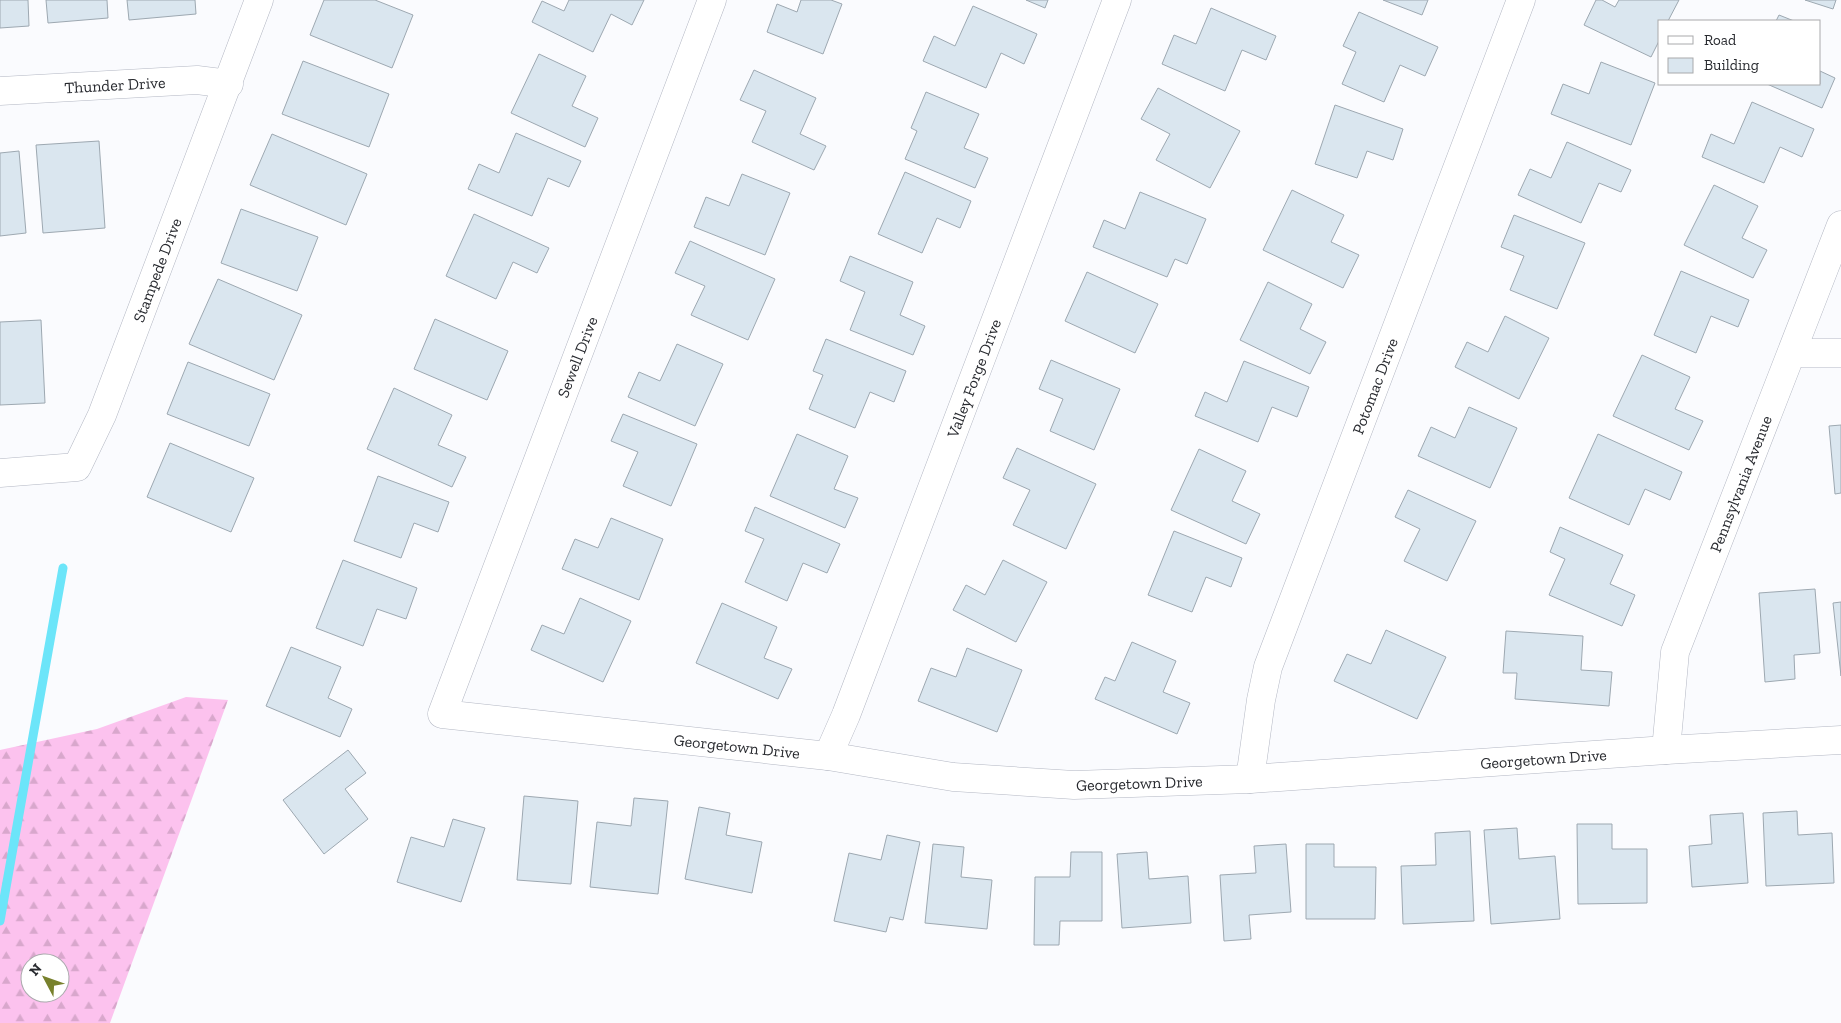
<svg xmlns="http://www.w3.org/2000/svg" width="1841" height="1023" viewBox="0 0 1841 1023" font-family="'Zilla Slab',serif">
  <defs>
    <pattern id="forest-firs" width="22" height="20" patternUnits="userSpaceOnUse" patternTransform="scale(1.25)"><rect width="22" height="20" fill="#fcc2ee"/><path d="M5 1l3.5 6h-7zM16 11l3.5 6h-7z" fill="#d8a7cc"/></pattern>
  </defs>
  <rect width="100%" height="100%" fill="#fafbfe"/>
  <!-- forest -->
  <path fill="url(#forest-firs)" fill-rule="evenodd" d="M186 697 228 700 110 1023H0V750L97 729ZM30 963H60V993H30Z"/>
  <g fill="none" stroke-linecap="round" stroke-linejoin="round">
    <!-- stream -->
    <path stroke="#6ce5f9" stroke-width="9" d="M0 921 63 568"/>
  </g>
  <!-- building -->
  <g fill="#dae6ef" stroke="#9da8b1">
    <path d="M0 0H28L29 26 0 28Z"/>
    <path d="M46 0H107L108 18 48 23Z"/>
    <path d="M127 0H195L196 14 129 20Z"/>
    <path d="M324 0H375L413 15 392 68 310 35Z"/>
    <path d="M569 0H644L632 25 611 14 593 52 532 22 542 1 564 11Z"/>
    <path d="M801 0H831L842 4 823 54 767 32 777 4 797 12Z"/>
    <path d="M1026 0H1048L1045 8Z"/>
    <path d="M1383 0H1428L1422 15Z"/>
    <path d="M1596 0H1602L1615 7 1619 0H1679L1668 21H1660V39L1651 57 1584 25Z"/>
    <path d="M1805 0H1836L1833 9Z"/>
    <path d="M973 6 1037 34 1024 64 1001 53 986 88 923 61 934 36 955 46Z"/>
    <path d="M1211 8 1276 36 1266 60 1242 50 1225 91 1162 64 1174 35 1196 44Z"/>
    <path d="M1359 12 1438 47 1425 76 1400 65 1384 102 1342 84 1356 52 1343 46Z"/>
    <path d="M1779 15 1794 21H1776Z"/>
    <path d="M539 54 586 76 572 106 598 118 585 147 511 113Z"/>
    <path d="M303 61 389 94 369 147 282 114Z"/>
    <path d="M1601 62 1655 83 1631 145 1551 114 1563 84 1589 94Z"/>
    <path d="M754 70 816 98 800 134 826 146 814 170 752 142 766 111 740 100Z"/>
    <path d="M1820 71 1835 78 1822 108 1767 84H1820Z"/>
    <path d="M1158 88 1240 131 1210 188 1156 160 1170 134 1141 119Z"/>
    <path d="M926 92 979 114 964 148 988 158 975 188 905 159 917 131 911 128Z"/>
    <path d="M1752 102 1814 129 1802 157 1780 147 1764 183 1702 157 1711 134 1734 144Z"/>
    <path d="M1335 105 1403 129 1393 160 1367 151 1357 178 1315 164Z"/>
    <path d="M516 133 581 161 569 187 548 178 532 216 468 189 479 164 499 173Z"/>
    <path d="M272 134 367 174 346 225 250 185Z"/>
    <path d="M99 141 105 228 43 233 36 145Z"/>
    <path d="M1567 142 1631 170 1621 192 1599 183 1581 223 1518 195 1530 169 1551 178Z"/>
    <path d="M19 151 26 233 0 236V153Z"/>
    <path d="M905 172 971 201 960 228 937 218 922 253 878 234Z"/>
    <path d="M742 174 790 193 765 255 694 227 706 197 729 206Z"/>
    <path d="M1714 185 1758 206 1742 238 1767 250 1753 278 1684 245Z"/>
    <path d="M1292 190 1344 215 1331 242 1359 255 1343 288 1263 250Z"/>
    <path d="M1140 192 1206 219 1187 264 1175 259 1167 277 1093 247 1104 220 1125 229Z"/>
    <path d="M241 209 318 237 297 291 221 263Z"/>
    <path d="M474 214 549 248 537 273 513 262 496 299 446 276Z"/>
    <path d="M1514 215 1585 243 1557 309 1510 290 1524 256 1501 247Z"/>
    <path d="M690 241 775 279 748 340 691 315 705 286 675 273Z"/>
    <path d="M850 256 913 282 900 315 925 326 913 355 850 330 865 292 840 281Z"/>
    <path d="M1681 271 1749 300 1738 327 1711 316 1696 353 1654 335Z"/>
    <path d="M1087 272 1158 304 1135 353 1065 321Z"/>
    <path d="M218 279 302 315 274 380 189 344Z"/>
    <path d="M1268 282 1312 304 1300 329 1326 342 1310 374 1240 340Z"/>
    <path d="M1505 316 1549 338 1519 399 1455 367 1467 342 1488 352Z"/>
    <path d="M435 319 508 351 487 400 414 369Z"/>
    <path d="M41 320 45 403 0 405V322Z"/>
    <path d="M826 339 906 371 894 402 870 392 855 428 809 409 823 375 813 371Z"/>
    <path d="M677 344 723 364 695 426 628 397 639 372 660 381Z"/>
    <path d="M1642 355 1690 377 1675 409 1703 421 1689 450 1613 416Z"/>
    <path d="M1051 360 1120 389 1094 450 1050 431 1063 399 1039 389Z"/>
    <path d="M1244 361 1309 387 1297 417 1272 407 1258 442 1195 416 1205 392 1227 402Z"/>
    <path d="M188 362 270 394 249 446 167 414Z"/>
    <path d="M394 388 452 415 438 445 466 457 452 487 367 449Z"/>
    <path d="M1469 407 1517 428 1490 488 1418 456 1431 427 1455 438Z"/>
    <path d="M623 414 697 444 671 506 623 486 638 452 611 441Z"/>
    <path d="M1841 425V493L1835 494 1829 426Z"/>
    <path d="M797 434 848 456 834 489 858 498 845 528 770 496Z"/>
    <path d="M1598 434 1682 472 1670 500 1645 489 1629 525 1569 498Z"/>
    <path d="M170 443 254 478 231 532 147 497Z"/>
    <path d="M1017 448 1096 484 1066 549 1013 525 1030 490 1003 478Z"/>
    <path d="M1199 449 1246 471 1232 501 1260 514 1246 544 1171 510Z"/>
    <path d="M378 476 449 502 438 532 414 523 401 558 354 541Z"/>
    <path d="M1408 490 1476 521 1447 581 1404 561 1420 529 1395 517Z"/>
    <path d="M755 507 840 544 827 573 803 563 787 601 745 582 764 539 745 531Z"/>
    <path d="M611 518 663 539 639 600 562 569 575 539 598 548Z"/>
    <path d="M1560 527 1623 555 1610 584 1635 595 1622 626 1549 595 1565 559 1550 552Z"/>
    <path d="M1174 531 1242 558 1231 587 1206 577 1192 612 1148 595Z"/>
    <path d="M343 560 417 588 406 619 377 609 363 646 316 628Z"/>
    <path d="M1003 560 1047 582 1016 642 953 610 966 585 985 595Z"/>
    <path d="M1815 589 1820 653 1794 655 1795 679 1765 682 1759 593Z"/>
    <path d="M580 598 631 621 603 682 531 650 542 625 564 634Z"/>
    <path d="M1841 602V676L1833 603Z"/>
    <path d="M722 603 777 627 764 658 792 669 778 699 696 663Z"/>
    <path d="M1386 630 1446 657 1417 719 1334 681 1347 654 1371 664Z"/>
    <path d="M1506 631 1583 636 1581 670 1612 672 1609 706 1515 699 1517 673H1503Z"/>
    <path d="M1132 642 1176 661 1163 692 1190 703 1177 734 1095 699 1105 677 1115 681Z"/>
    <path d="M291 647 341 667 328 698 352 709 340 737 266 706Z"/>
    <path d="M967 648 1022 670 997 732 918 701 931 668 956 677Z"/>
    <path d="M348 750 366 773 345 789 368 819 324 854 283 800Z"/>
    <path d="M524 796 578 801 571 884 517 880Z"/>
    <path d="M634 798 668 801 658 894 590 887 597 822 631 826Z"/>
    <path d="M699 807 730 813 726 835 762 842 752 893 685 879Z"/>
    <path d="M1797 811 1798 835 1832 833 1834 883 1766 886 1763 813Z"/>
    <path d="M1743 813 1748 883 1692 887 1689 846 1712 844 1710 815Z"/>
    <path d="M453 819 485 828 461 902 397 882 411 837 444 847Z"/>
    <path d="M1577 824H1612V849H1647V903L1578 904Z"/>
    <path d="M1517 828 1519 859 1555 856 1560 919 1491 924 1484 830Z"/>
    <path d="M1470 831 1474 921 1403 924 1401 866 1436 865 1435 833Z"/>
    <path d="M887 835 920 842 903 920 890 917 886 932 834 921 849 853 881 860Z"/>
    <path d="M933 844 964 847 961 877 992 880 987 929 925 923Z"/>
    <path d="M1286 844 1291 912 1249 915 1251 939 1224 941 1220 875 1256 873 1254 846Z"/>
    <path d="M1306 844H1334V867H1376L1375 919H1306Z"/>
    <path d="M1071 852H1102V921H1060L1059 945H1034L1035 877H1070Z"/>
    <path d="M1147 852 1149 879 1188 876 1191 923 1122 928 1117 854Z"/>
  </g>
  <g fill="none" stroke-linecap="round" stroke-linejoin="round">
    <!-- minor casing -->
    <g stroke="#b3b7c3" stroke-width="29">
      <g id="minor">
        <path id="s1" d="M712 0 442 714 828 756 953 777 1074 785 1250 779 1666 750 1841 740"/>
        <path id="s2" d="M0 91 197 80 229 84"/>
        <path d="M1792 353H1841"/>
        <path id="s3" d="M0 473 77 467 102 415 259 0"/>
        <path id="s4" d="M1666 750 1675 652 1841 225"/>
        <path id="s5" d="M828 756 846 715 1117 0"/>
        <path id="s6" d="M1250 779 1261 700 1268 667 1521 0"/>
      </g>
    </g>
    <!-- minor -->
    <use href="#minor" stroke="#fff" stroke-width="28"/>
  </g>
  <g text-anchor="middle" stroke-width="5" stroke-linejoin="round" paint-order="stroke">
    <!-- street labels -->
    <g font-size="16" fill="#282a2f" stroke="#fff">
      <text dy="6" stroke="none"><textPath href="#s2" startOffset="115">Thunder Drive</textPath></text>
      <text dy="6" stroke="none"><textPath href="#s3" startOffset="290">Stampede Drive</textPath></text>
      <text transform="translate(577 357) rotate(-69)" y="6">Sewell Drive</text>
      <text dy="6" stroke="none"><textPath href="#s5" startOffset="405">Valley Forge Drive</textPath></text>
      <text dy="6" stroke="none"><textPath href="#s6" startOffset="414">Potomac Drive</textPath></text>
      <text dy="6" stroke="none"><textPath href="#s4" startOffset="279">Pennsylvania Avenue</textPath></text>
      <text dy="6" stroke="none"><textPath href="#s1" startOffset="1060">Georgetown Drive</textPath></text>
      <text dy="6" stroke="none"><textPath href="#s1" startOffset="1870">Georgetown Drive</textPath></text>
      <text dy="6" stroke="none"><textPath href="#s1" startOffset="1465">Georgetown Drive</textPath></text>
    </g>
  </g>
  <!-- legend -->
  <rect x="1658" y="20" width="162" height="65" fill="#ffffff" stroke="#a9aaac"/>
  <rect x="1668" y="36" width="25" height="8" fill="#ffffff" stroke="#a9aaac"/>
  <text x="1704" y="45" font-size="15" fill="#282a2f">Road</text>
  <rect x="1668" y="58" width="25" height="15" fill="#dae6ef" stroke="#a9aaac"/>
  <text x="1704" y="70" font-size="15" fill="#282a2f">Building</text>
  <!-- north arrow -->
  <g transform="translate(45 978) rotate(311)"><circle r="24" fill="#ffffff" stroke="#a9aaac"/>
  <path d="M0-4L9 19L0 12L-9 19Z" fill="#78812d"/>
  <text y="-8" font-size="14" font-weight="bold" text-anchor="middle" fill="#282a2f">N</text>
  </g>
</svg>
